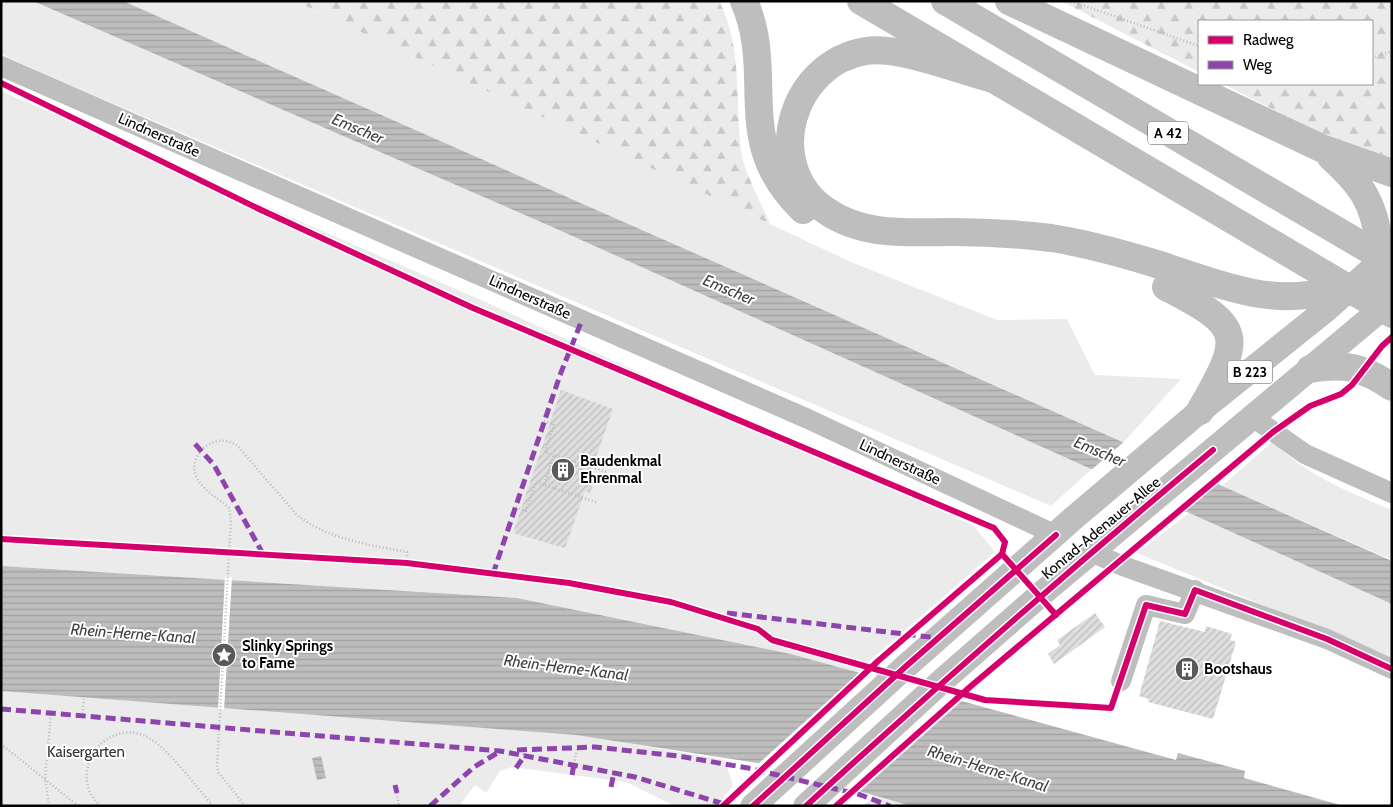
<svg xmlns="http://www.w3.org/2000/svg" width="1393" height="807" viewBox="0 0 1393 807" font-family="Cabin,sans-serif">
  <defs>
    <pattern id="forest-firs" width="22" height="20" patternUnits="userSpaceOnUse" patternTransform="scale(1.25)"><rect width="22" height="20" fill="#ebebeb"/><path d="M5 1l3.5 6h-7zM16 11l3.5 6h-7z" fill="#c8c8c8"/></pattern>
    <pattern id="water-rules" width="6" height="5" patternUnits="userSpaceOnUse" patternTransform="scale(1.25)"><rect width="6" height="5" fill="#bdbdbd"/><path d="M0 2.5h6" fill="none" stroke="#a1a1a1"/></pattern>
    <pattern id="building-hatch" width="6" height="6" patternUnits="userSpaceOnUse" patternTransform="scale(1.25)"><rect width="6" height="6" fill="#dedede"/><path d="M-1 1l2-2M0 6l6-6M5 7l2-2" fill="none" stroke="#bdbdbd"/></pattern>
  </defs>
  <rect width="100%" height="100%" fill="#fff"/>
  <!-- green -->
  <g fill="#ebebeb">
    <path d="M1 1H33L550 226 1092 469 1051 506 61 81 1 54Z"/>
    <path d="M123 1H295L851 262 997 320 1067 319 1095 375 1181 379 1123 443Z"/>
    <path d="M1 91 481 300 974 526 995 552 857 672 791 654 517 598 1 566Z"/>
    <path d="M1273 441C1305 475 1349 492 1392 510V560L1222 486Z"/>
    <path d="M1189 513 1392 604V664L1253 601 1137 553Z"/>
    <path d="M1 691 576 734 725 760 733 786 716 806H675L626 782 512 767 500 771 486 793 475 785 459 806H1Z"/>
    <path d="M873 796 911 806H863Z"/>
  </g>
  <!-- forest -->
  <g fill="url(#forest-firs)">
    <path d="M295 1H719C744 49 734 105 742 156 745 174 763 206 770 224Z"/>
    <path d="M1061 1H1392V159L1355 151 1223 84H1372V21H1199V72Z"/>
  </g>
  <!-- water -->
  <g fill="url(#water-rules)">
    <path d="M33 1H123L1392 561V604L550 226Z"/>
    <path d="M1 566 517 598 791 654 1176 760 1178 753 1245 771 1244 778 1344 806H911L764 764 576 735 1 691Z"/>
    <path d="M321 756 326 778 317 780 312 758Z"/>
  </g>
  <!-- pier -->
  <g fill="#fff">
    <path d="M1125 441 1219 482 1183 513 1090 471Z"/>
    <path d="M225 576 232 577 224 710 218 709Z"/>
    <path d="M861 671 964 699 857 794 757 765Z"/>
  </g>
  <!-- building -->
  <g fill="url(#building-hatch)">
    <path d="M561 390 613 409 590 474 596 475 590 493 585 491 565 548 513 533Z"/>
    <path d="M1095 613 1105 627 1054 664 1048 654 1060 645 1057 640Z"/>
    <path d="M1160 621 1205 632 1206 626 1232 634 1230 640 1236 642 1213 719 1148 702 1149 699 1139 696Z"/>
  </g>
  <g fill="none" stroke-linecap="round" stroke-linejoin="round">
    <!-- path -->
    <g stroke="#b9b9b9" stroke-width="2.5" stroke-dasharray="1 2.5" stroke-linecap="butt">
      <path d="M1071 1 1199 46"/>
      <path d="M1372 58 1392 51"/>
      <path d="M544 421 554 424 545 452 554 455"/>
      <path d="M596 502 544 485 554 455 606 472"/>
      <path d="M516 507 526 511 536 482 544 485"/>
      <path d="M82 717 84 699"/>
      <path d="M1 744 78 806"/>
      <path d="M574 764 577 748"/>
      <path d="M397 793 399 805"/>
      <path d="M49 806 45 777 51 714"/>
      <path d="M100 806C96 801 91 796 89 790 78 757 109 723 143 735 164 742 197 788 213 806"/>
      <path d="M245 806 218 772 217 765 231 520 229 508C218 498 202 490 196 476 187 454 216 431 236 445 242 450 248 459 254 465 268 482 283 498 297 515 327 539 370 545 407 552V563"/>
    </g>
    <!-- minor -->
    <g stroke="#bebebe" stroke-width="20">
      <path d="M1 66 808 419 1056 535"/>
      <path d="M1254 418 1305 454 1392 493"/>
      <path d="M1091 552 1123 566 1327 639 1392 669"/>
      <path d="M1121 681 1146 605 1185 614 1195 590"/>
    </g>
    <!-- major -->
    <g stroke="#bebebe" stroke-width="25">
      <path d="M1354 294 1392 277"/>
      <path d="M753 806 904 668 1076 516 1200 411 1327 309 1392 251"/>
      <path d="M806 806 943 680 1040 595 1392 300"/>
    </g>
    <!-- highway -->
    <g stroke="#bebebe" stroke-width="28">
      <path d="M744 1C777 76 731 141 803 210"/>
      <path d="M861 1 1392 314"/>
      <path d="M945 1 1392 263"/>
      <path d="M1009 1 1321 148 1392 173"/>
      <path d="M990 78C956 69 899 46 866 51 791 63 761 165 825 210 863 237 909 232 953 232 985 232 1018 234 1051 238 1084 243 1117 252 1150 262 1206 279 1264 307 1324 292"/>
      <path d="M1331 157C1361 184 1374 202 1379 243"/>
      <path d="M1166 287C1245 327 1243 336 1200 411"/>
      <path d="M1310 369C1345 363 1363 367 1392 387"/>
    </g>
    <!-- quiet -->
    <g stroke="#8e44ad" stroke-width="5" stroke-dasharray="10 5" stroke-linecap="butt">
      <path d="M195 444 214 465 263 554"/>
      <path d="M493 574 560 375 582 320"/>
      <path d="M727 613 938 638"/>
      <path d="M1 709 500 751 635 777 724 804"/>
      <path d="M517 750 595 747 678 756 748 768 861 795 890 806"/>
      <path d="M516 768 525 755"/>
      <path d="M572 775 574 764"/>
      <path d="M395 785 397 793"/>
      <path d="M611 787 614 772"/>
      <path d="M399 805V806"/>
      <path d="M430 806 474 767 499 752"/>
    </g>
    <!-- cycleway casing -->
    <g stroke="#fff" stroke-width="9">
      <g id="cycleway">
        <path d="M1 83 259 209 473 308 994 528 1005 542 1002 554 878 661 723 806"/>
        <path d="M1 539 407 563 569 583 671 602 758 629 772 640 985 700 1111 708 1146 605 1185 614 1195 590 1327 639 1392 669"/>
        <path d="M1002 554 1056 615"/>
        <path d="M753 806 904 668 1056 535"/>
        <path d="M806 806C939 684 1074 566 1213 450"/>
        <path d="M836 806 971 686 1273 432 1310 406 1341 394 1352 385 1382 346 1392 337"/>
      </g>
    </g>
    <!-- cycleway -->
    <use href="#cycleway" stroke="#d6006c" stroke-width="6"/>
  </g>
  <!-- icons -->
  <defs>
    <g id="building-disc" transform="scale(1.25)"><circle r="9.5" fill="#595959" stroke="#fff"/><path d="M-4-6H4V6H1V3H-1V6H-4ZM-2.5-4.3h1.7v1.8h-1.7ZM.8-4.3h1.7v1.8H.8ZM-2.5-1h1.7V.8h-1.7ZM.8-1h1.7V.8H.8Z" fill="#fff"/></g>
    <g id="sight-disc" transform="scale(1.25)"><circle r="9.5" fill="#595959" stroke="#fff"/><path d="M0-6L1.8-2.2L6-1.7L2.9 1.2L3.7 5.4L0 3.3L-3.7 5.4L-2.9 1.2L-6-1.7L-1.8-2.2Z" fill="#fff"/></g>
  </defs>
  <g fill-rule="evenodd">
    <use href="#building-disc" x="563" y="470"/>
    <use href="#sight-disc" x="224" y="655"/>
    <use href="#building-disc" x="1187" y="669"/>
  </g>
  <g text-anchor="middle" stroke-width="4" stroke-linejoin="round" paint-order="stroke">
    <!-- shield labels -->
    <g fill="#fff" stroke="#4c4c4c" stroke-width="1">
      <rect x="1148" y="121.5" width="40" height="23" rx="4"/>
      <rect x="1227.5" y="360.5" width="45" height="23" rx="4"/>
    </g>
    <g font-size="14" font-weight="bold" fill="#000">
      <text x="1168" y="138">A 42</text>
      <text x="1250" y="377">B 223</text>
    </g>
    <!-- street labels -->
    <g font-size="15" fill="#000" stroke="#fff">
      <text transform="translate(159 135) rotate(24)" y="5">Lindnerstraße</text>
      <text transform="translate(530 297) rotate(24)" y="5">Lindnerstraße</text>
      <text transform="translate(900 462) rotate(25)" y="5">Lindnerstraße</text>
      <text transform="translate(1101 528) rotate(-40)" y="5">Konrad-Adenauer-Allee</text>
    </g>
    <!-- poi labels -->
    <g font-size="15" font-weight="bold" fill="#000" stroke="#fff" text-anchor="start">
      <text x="580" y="466">Baudenkmal<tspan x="580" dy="17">Ehrenmal</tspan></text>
      <text x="242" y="651">Slinky Springs<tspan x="242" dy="17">to Fame</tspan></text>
      <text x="1204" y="674">Bootshaus</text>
    </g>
    <!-- park labels -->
    <g font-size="15" fill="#313131" stroke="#fff">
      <text x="86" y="757">Kaisergarten</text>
    </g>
    <!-- water labels -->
    <g font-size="16" font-style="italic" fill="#424242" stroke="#fff">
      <text transform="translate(358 128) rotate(23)" y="6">Emscher</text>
      <text transform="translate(729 289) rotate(23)" y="6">Emscher</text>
      <text transform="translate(1100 451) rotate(23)" y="6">Emscher</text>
      <text transform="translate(133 633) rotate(4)" y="6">Rhein-Herne-Kanal</text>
      <text transform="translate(566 667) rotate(7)" y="6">Rhein-Herne-Kanal</text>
      <text transform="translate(988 768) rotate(17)" y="6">Rhein-Herne-Kanal</text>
    </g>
  </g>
  <!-- border -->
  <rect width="1393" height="807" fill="none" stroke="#000000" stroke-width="5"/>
  <!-- legend -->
  <rect x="1198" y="20" width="175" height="65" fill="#ffffff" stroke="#999999"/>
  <rect x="1208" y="36" width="25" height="8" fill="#d6006c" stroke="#999999"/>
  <text x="1243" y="45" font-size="15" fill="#000000">Radweg</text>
  <rect x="1208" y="61" width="25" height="8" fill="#8e44ad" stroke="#999999"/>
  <text x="1243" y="70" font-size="15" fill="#000000">Weg</text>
</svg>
